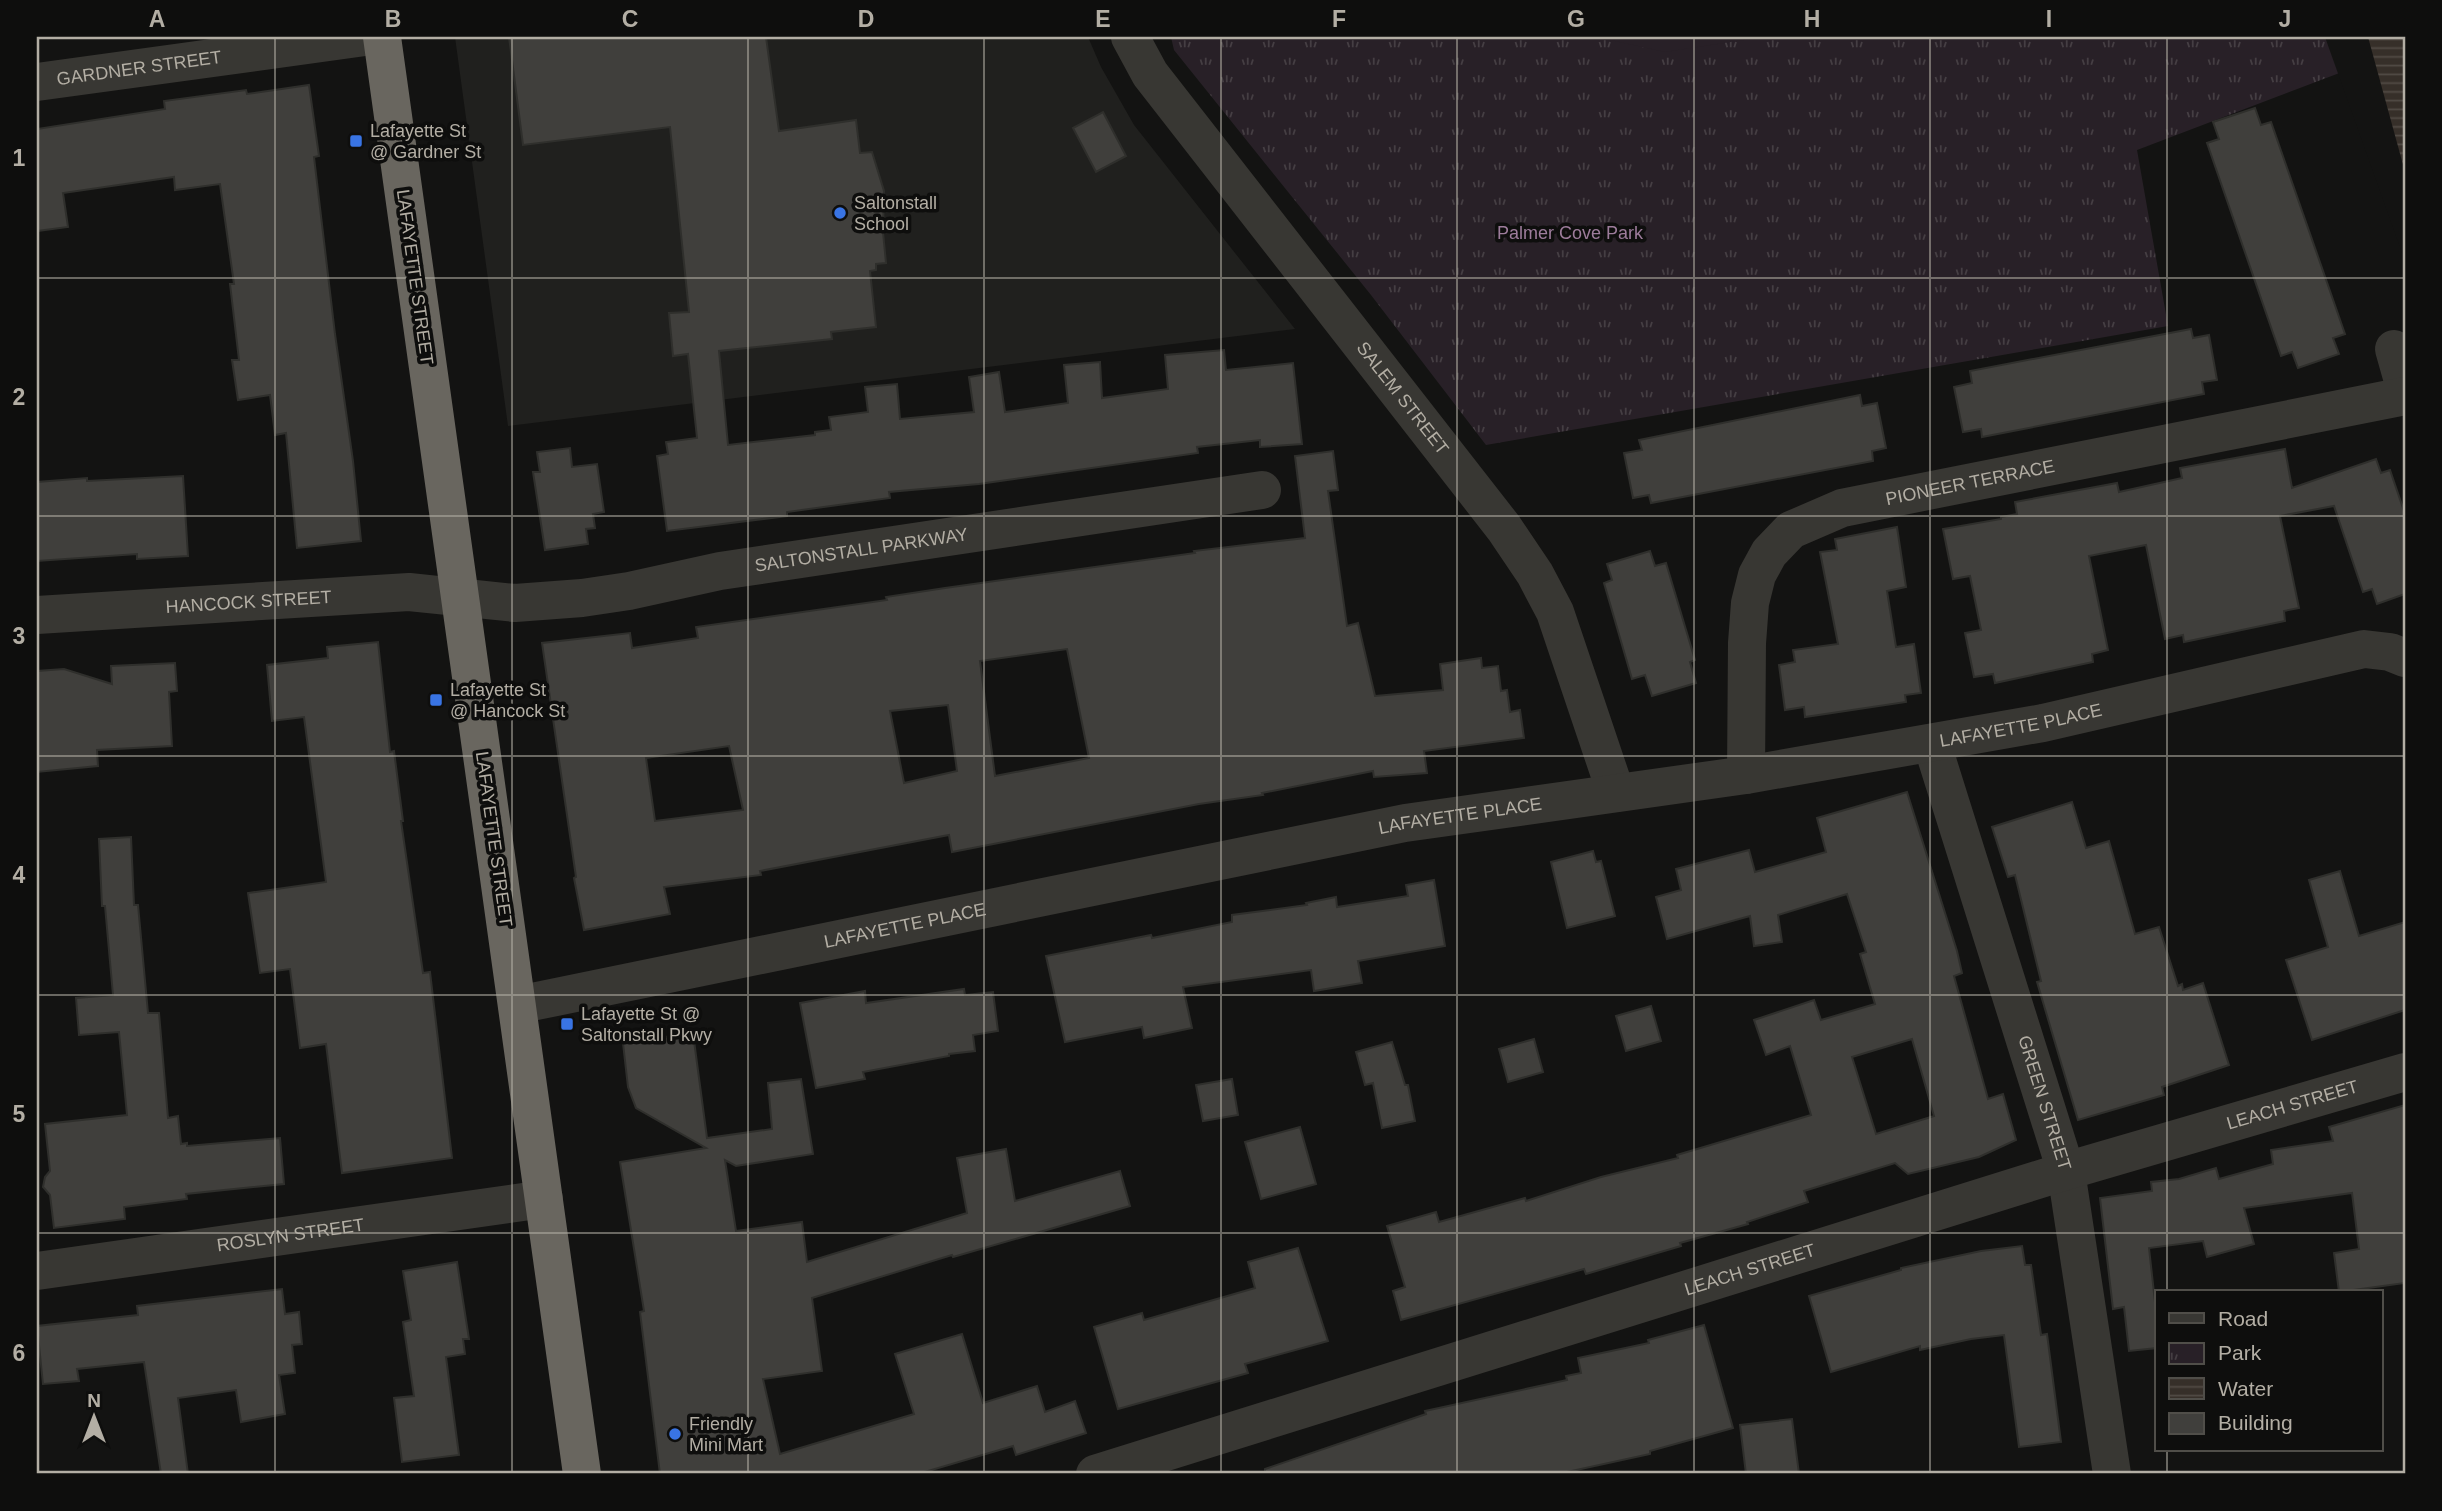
<svg xmlns="http://www.w3.org/2000/svg" width="2442" height="1511" viewBox="0 0 2442 1511" font-family="Helvetica,sans-serif">
  <defs>
    <pattern id="park-tufts" width="24" height="20" patternUnits="userSpaceOnUse" patternTransform="scale(1.75)"><rect width="24" height="20" fill="#282027"/><path d="M3 7l-1-3M5 7V3M7 7l1-3M15 17l-1-3M17 17v-4M19 17l1-3" fill="none" stroke="#453e43"/></pattern>
    <pattern id="water-rules" width="6" height="5" patternUnits="userSpaceOnUse" patternTransform="scale(1.75)"><rect width="6" height="5" fill="#362f29"/><path d="M0 2.5h6" fill="none" stroke="#514b45"/></pattern>
  </defs>
  <rect width="100%" height="100%" fill="#131312"/>
  <!-- built -->
  <path fill="#20201e" d="M455 37H1088L1101 67 1134 125 1295 329 508 426Z"/>
  <!-- park -->
  <path fill="url(#park-tufts)" d="M1171 37H2328L2342 72 2137 150 2168 326 1486 445 1371 295 1174 50Z"/>
  <!-- pitch -->
  <path fill="#282027" d="M1597 37H1763L1665 52Z"/>
  <!-- water -->
  <path fill="url(#water-rules)" d="M2328 37H2405V252Z"/>
  <!-- pier -->
  <path fill="#131312" d="M2325 37H2368L2405 172V255L2402 253Z"/>
  <!-- building -->
  <g fill="#403f3c" stroke="#2f2f2c" stroke-width="2" fill-rule="evenodd">
    <path d="M509 37H766L779 131 856 120 860 153 872 152 884 191 883 232 886 263 876 264V270L870 271 876 327 831 332 832 339 719 351 728 445 815 435V432L831 430 829 417 868 412 865 387 897 384 900 419 974 412 969 377 999 372 1005 412 1068 403 1064 365 1100 362 1102 398 1168 389 1165 355 1224 350 1226 370 1293 363 1302 444 1260 447V440L1197 447 1198 453 979 484 889 492 890 498 787 512V516L667 531 657 456 668 454 666 442 697 438 688 354 673 356 669 313 689 312 670 127 523 145Z"/>
    <path d="M309 85 319 156 314 157 335 334 353 461 361 541 297 548 286 433 275 435 270 395 238 400 232 360H239L230 284H234L220 184 175 190 174 177 63 193 68 227 37 231V129L165 109 164 101 246 90 247 94Z"/>
    <path d="M2255 108 2261 125 2271 122 2345 334 2333 338 2339 354 2298 368 2292 352 2281 356 2207 143 2219 139 2213 122Z"/>
    <path d="M1103 112 1126 156 1096 172 1073 128Z"/>
    <path d="M2191 329 2193 338 2209 335 2217 380 2202 382 2204 394 1982 437 1981 429 1963 432 1954 387 1972 383 1970 371Z"/>
    <path d="M1860 395 1862 406 1877 403 1886 448 1872 451 1873 461 1651 503 1649 495 1633 498 1624 453 1642 450 1639 440Z"/>
    <path d="M570 448 572 467 597 464 604 512 593 514 595 528 586 529 588 544 545 550 533 472H540L537 452Z"/>
    <path d="M2285 449 2292 488 2376 459 2381 473 2390 470 2405 514V594L2377 604 2372 589 2363 592 2334 506 2280 516 2299 608 2284 611 2285 621 2184 642 2183 635 2165 639 2146 545 2089 556 2108 650 2092 654 2093 662 1995 683 1993 674 1974 677 1965 633 1981 630 1970 576 1953 579 1943 529 2001 519V517L2017 514 2015 502 2117 483 2119 492 2182 478 2180 468Z"/>
    <path d="M1333 451 1338 490 1328 491 1347 626 1358 623 1375 696 1443 690 1440 664 1481 658 1482 668 1498 666 1501 691 1507 690 1510 712 1520 710 1524 738 1424 751 1427 773 1374 777 1373 771 1262 793 1263 795 1199 804 952 852 949 835 760 871 761 875 664 887 670 914 584 930 574 878 576 877 542 643 630 633 632 648 698 638 696 627 887 600 886 597 945 588 1195 553 1194 551 1305 538 1295 456ZM1067 649 1089 758 995 776 980 661ZM948 705 957 771 904 783 890 711ZM729 746 743 810 655 821 646 758Z"/>
    <path d="M183 476 188 556 137 559V554L37 561V482L87 478V481Z"/>
    <path d="M1897 527 1906 587 1887 591 1896 647 1914 644 1921 693 1905 695 1906 702 1805 717 1804 707 1785 710 1779 665 1795 662 1793 650 1838 644 1820 552 1837 550 1835 539Z"/>
    <path d="M1650 551 1655 566 1666 563 1695 660 1690 662 1696 683 1652 696 1645 675 1632 679 1604 583 1612 580 1607 564Z"/>
    <path d="M378 642 390 752 394 751 403 821H401L423 973 430 972 452 1158 342 1173 326 1044 300 1048 290 969 260 973 248 893 326 882 304 717 272 721 267 665 328 658 327 647Z"/>
    <path d="M175 663 177 691 169 692 172 746 97 750 98 766 37 772V671L64 669 112 684 111 666Z"/>
    <path d="M1907 792 1957 951 1962 973 1954 976 1988 1099 2003 1094 2016 1140 1979 1157 1908 1174 1895 1163 1804 1191 1808 1202 1747 1222 1748 1224 1680 1243 1681 1246 1586 1274 1584 1269 1401 1320 1393 1291 1405 1287 1387 1226 1436 1212 1439 1222 1525 1198 1526 1201 1601 1177 1678 1158 1677 1155 1811 1115 1790 1046 1766 1055 1754 1020 1814 1000 1821 1020 1875 1004 1860 954 1866 952 1847 894 1778 915 1782 942 1754 946 1750 916 1667 939 1656 897 1681 890 1676 869 1749 850 1755 872 1826 852 1817 818ZM1912 1039 1934 1116 1876 1134 1852 1057Z"/>
    <path d="M2072 802 2086 848 2109 841 2135 934 2159 927 2178 986 2182 984 2183 990 2203 983 2229 1065 2162 1087 2164 1095 2078 1120 2037 982 2041 981 2015 875 2008 877 1992 827Z"/>
    <path d="M131 837 134 905H138L148 1013H159L168 1118 178 1116 181 1144 187 1143V1146L280 1138 284 1184 186 1194 187 1199 124 1207 125 1219 54 1228 50 1195 43 1187 45 1177 50 1171 45 1124 127 1115 119 1032 79 1035 76 998 113 995 105 906H102L99 839Z"/>
    <path d="M1593 851 1596 862 1601 861 1615 916 1567 928 1551 862Z"/>
    <path d="M2340 871 2359 936 2405 922V1010L2312 1040 2286 960 2328 947 2309 880Z"/>
    <path d="M1434 880 1445 946 1358 961 1362 983 1314 991 1311 970 1183 987 1192 1028 1144 1038 1142 1027 1065 1042 1046 956 1151 935 1152 938 1232 922V915L1307 905 1306 903 1336 897 1337 907 1408 896 1406 885Z"/>
    <path d="M964 989 965 995 993 992 998 1031 973 1035 975 1051 949 1054V1056L863 1072 865 1079 816 1088 800 1003 865 991 866 1003Z"/>
    <path d="M1651 1006 1661 1041 1626 1051 1616 1016Z"/>
    <path d="M693 1033 707 1138 772 1129 768 1083 801 1079 813 1154 736 1166 725 1160 736 1231 802 1222 807 1262 967 1213 957 1158 1006 1149 1015 1201 1120 1171 1130 1206 953 1257 952 1255 812 1298 822 1371 763 1379 780 1454 914 1414 895 1354 962 1334 983 1403 1037 1386 1045 1412 1075 1401 1086 1433 1016 1455 1013 1446 918 1474H660L640 1312 644 1311 620 1162 706 1148 636 1108 628 1087 623 1043Z"/>
    <path d="M1534 1039 1543 1072 1508 1082 1499 1049Z"/>
    <path d="M1392 1042 1405 1085H1408L1415 1121 1382 1128 1373 1083 1365 1085 1356 1052Z"/>
    <path d="M1232 1079 1238 1115 1203 1121 1196 1085Z"/>
    <path d="M2405 1105V1283L2339 1292 2334 1253 2359 1249 2352 1193 2244 1208 2254 1244 2207 1257 2203 1241 2149 1248 2157 1320V1348L2129 1351 2124 1307 2113 1309 2100 1198 2152 1191 2151 1182 2179 1179 2216 1168 2219 1179 2273 1164 2271 1150 2333 1141 2329 1127Z"/>
    <path d="M1300 1127 1316 1184 1261 1199 1245 1142Z"/>
    <path d="M2022 1246 2025 1265H2031L2041 1335 2047 1334 2061 1442 2019 1447 2004 1335 1971 1339 1920 1350V1346L1831 1372 1809 1296 1901 1270V1268L1981 1251Z"/>
    <path d="M1298 1248 1328 1341 1245 1364 1248 1373 1118 1409 1094 1327 1142 1313 1144 1320 1255 1288 1248 1262Z"/>
    <path d="M457 1262 469 1339H463L465 1354 446 1357 459 1455 402 1462 394 1398 414 1396 403 1322 411 1320 403 1271Z"/>
    <path d="M282 1289 285 1314 299 1312 302 1344 292 1345 295 1373 279 1375 285 1414 241 1422 236 1390 178 1398 188 1474H161L144 1362 77 1369 79 1381 43 1384 37 1326 138 1315 137 1306Z"/>
    <path d="M1704 1325 1733 1428 1650 1451V1454L1558 1474H1265V1469L1426 1414 1425 1411 1567 1380 1566 1376 1581 1373 1578 1358 1649 1343 1648 1340Z"/>
    <path d="M1792 1419 1799 1474H1746L1740 1425Z"/>
  </g>
  <g fill="none" stroke-linecap="round" stroke-linejoin="round">
    <!-- minor -->
    <g stroke="#383733" stroke-width="38">
      <path id="s1" d="M1130 37 1150 74 1504 528 1535 574 1555 612 1616 793"/>
      <path id="s2" d="M37 82 365 37"/>
      <path d="M2394 349 2405 388"/>
      <path id="s3" d="M37 615 409 592 515 603 582 598 629 591 720 571 1262 490"/>
      <path id="s4" d="M1932 744 2066 1171 2112 1474"/>
      <path id="s5" d="M1746 775 1747 643 1750 603 1757 575 1769 553 1791 530 1842 508 2405 396"/>
      <path id="s6" d="M517 1005 1405 823 1746 775 2043 723 2364 649 2390 652 2405 658"/>
      <path id="s7" d="M37 1271 544 1199"/>
      <path id="s8" d="M1095 1474 2066 1171 2405 1072"/>
    </g>
    <!-- highway -->
    <path stroke="#69665f" stroke-width="38" d="M382 37 582 1474"/>
  </g>
  <!-- grid -->
  <path fill="none" stroke="#b3aea4" stroke-width="2" stroke-opacity="0.55" d="M275 37V1474M512 37V1474M748 37V1474M984 37V1474M1221 37V1474M1457 37V1474M1694 37V1474M1930 37V1474M2167 37V1292M37 278H2405M37 516H2405M37 756H2405M37 995H2405M37 1233H2405M2167 1450V1474"/>
  <!-- markers -->
  <g fill="#3974e4" stroke="#0e0e0d" stroke-width="2.5">
    <rect x="349" y="134" width="14" height="14" rx="3.5"/>
    <circle cx="840" cy="213" r="7"/>
    <rect x="429" y="693" width="14" height="14" rx="3.5"/>
    <rect x="560" y="1017" width="14" height="14" rx="3.5"/>
    <circle cx="675" cy="1434" r="7"/>
  </g>
  <g text-anchor="middle" stroke-width="7" stroke-linejoin="round" paint-order="stroke">
    <!-- street labels -->
    <g font-size="18" fill="#b3aea4" stroke="#0e0e0d">
      <text dy="6" stroke="none"><textPath href="#s2" startOffset="103">GARDNER STREET</textPath></text>
      <text transform="translate(415 277) rotate(82)" y="6">LAFAYETTE STREET</text>
      <text dy="6" stroke="none"><textPath href="#s1" startOffset="453">SALEM STREET</textPath></text>
      <text dy="6" stroke="none"><textPath href="#s5" startOffset="444">PIONEER TERRACE</textPath></text>
      <text dy="6" stroke="none"><textPath href="#s3" startOffset="830">SALTONSTALL PARKWAY</textPath></text>
      <text dy="6" stroke="none"><textPath href="#s3" startOffset="212">HANCOCK STREET</textPath></text>
      <text dy="6" stroke="none"><textPath href="#s6" startOffset="1530">LAFAYETTE PLACE</textPath></text>
      <text dy="6" stroke="none"><textPath href="#s6" startOffset="962">LAFAYETTE PLACE</textPath></text>
      <text transform="translate(494 839) rotate(82)" y="6">LAFAYETTE STREET</text>
      <text dy="6" stroke="none"><textPath href="#s6" startOffset="396">LAFAYETTE PLACE</textPath></text>
      <text dy="6" stroke="none"><textPath href="#s4" startOffset="376">GREEN STREET</textPath></text>
      <text dy="6" stroke="none"><textPath href="#s8" startOffset="1253">LEACH STREET</textPath></text>
      <text dy="6" stroke="none"><textPath href="#s7" startOffset="256">ROSLYN STREET</textPath></text>
      <text dy="6" stroke="none"><textPath href="#s8" startOffset="686">LEACH STREET</textPath></text>
    </g>
    <!-- poi labels -->
    <g font-size="18" fill="#b3aea4" stroke="#0e0e0d" text-anchor="start">
      <text x="370" y="137">Lafayette St<tspan x="370" dy="21">@ Gardner St</tspan></text>
      <text x="854" y="209">Saltonstall<tspan x="854" dy="21">School</tspan></text>
      <text x="450" y="696">Lafayette St<tspan x="450" dy="21">@ Hancock St</tspan></text>
      <text x="581" y="1020">Lafayette St @<tspan x="581" dy="21">Saltonstall Pkwy</tspan></text>
      <text x="689" y="1430">Friendly<tspan x="689" dy="21">Mini Mart</tspan></text>
    </g>
    <!-- park labels -->
    <g font-size="18" fill="#9d7c9b" stroke="#0e0e0d">
      <text x="1570" y="239">Palmer Cove Park</text>
    </g>
  </g>
  <!-- border -->
  <rect width="2442" height="1511" fill="none" stroke="#0e0e0d" stroke-width="77"/>
  <!-- legend -->
  <rect x="2155" y="1290" width="228" height="161" fill="#0e0e0d" stroke="#504e49" stroke-width="2"/>
  <rect x="2169" y="1313" width="35" height="10" fill="#383733" stroke="#504e49" stroke-width="2"/>
  <text x="2218" y="1326" font-size="21" fill="#b3aea4">Road</text>
  <rect x="2169" y="1343" width="35" height="21" fill="url(#park-tufts)" stroke="#504e49" stroke-width="2"/>
  <text x="2218" y="1360" font-size="21" fill="#b3aea4">Park</text>
  <rect x="2169" y="1378" width="35" height="21" fill="url(#water-rules)" stroke="#504e49" stroke-width="2"/>
  <text x="2218" y="1396" font-size="21" fill="#b3aea4">Water</text>
  <rect x="2169" y="1413" width="35" height="21" fill="#403f3c" stroke="#504e49" stroke-width="2"/>
  <text x="2218" y="1430" font-size="21" fill="#b3aea4">Building</text>
  <!-- north arrow -->
  <g transform="translate(94 1417)" stroke="#0e0e0d" stroke-width="5" paint-order="stroke">
  <path d="M0-5L12 26L0 18L-12 26Z" fill="#b3aea4"/>
  <text y="-10" font-size="19" font-weight="bold" text-anchor="middle" fill="#b3aea4">N</text>
  </g>
  <rect x="38" y="38" width="2366" height="1434" fill="none" stroke="#b3aea4" stroke-width="2.5"/>
  <g font-size="23" text-anchor="middle" font-weight="bold" fill="#b3aea4">
    <text x="157" y="27">A</text>
    <text x="393" y="27">B</text>
    <text x="630" y="27">C</text>
    <text x="866" y="27">D</text>
    <text x="1103" y="27">E</text>
    <text x="1339" y="27">F</text>
    <text x="1576" y="27">G</text>
    <text x="1812" y="27">H</text>
    <text x="2049" y="27">I</text>
    <text x="2285" y="27">J</text>
    <text x="19" y="166">1</text>
    <text x="19" y="405">2</text>
    <text x="19" y="644">3</text>
    <text x="19" y="883">4</text>
    <text x="19" y="1122">5</text>
    <text x="19" y="1361">6</text>
  </g>
</svg>
